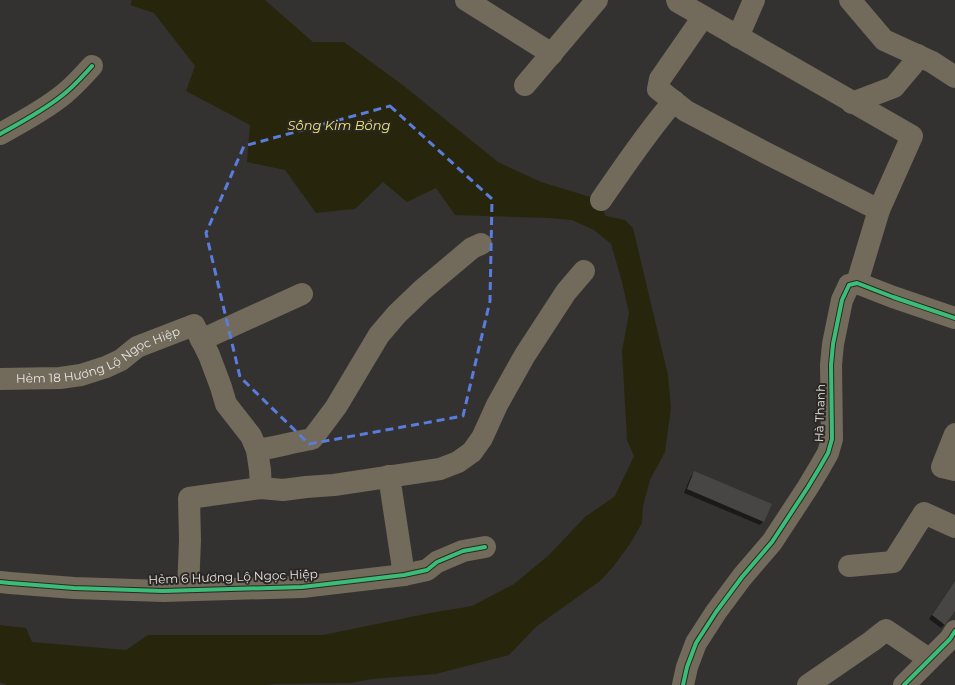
<svg xmlns="http://www.w3.org/2000/svg" width="955" height="685" viewBox="0 0 955 685" font-family="Montserrat,sans-serif">
  <rect width="100%" height="100%" fill="#343230"/>
  <!-- water -->
  <path fill="#27260d" d="M132 0H265L313 42H344L404 86 498 162 541 182 597 199 606 216 625 220 633 228 668 375 671 408 665 452 650 480 643 506 642 523 630 544 613 567 600 581 537 626 509 655 436 674 372 679 351 683 275 684 267 685H7L0 682V625L26 628 32 642 126 650 148 635H323L430 613 472 606 514 584 549 555 585 517 615 496 634 456 627 440 622 351 629 313 622 282 611 244 594 230 572 220 548 218 455 215 436 188 407 202 383 182 355 209 316 213 285 170 247 162 250 125 186 91 195 66 154 13 130 5Z"/>
  <!-- shadow -->
  <g fill="#0007">
    <path d="M695 473 770 505 763 522 760 525 684 493 691 476Z"/>
    <path d="M955 581V609L945 624 941 628 929 619Z"/>
  </g>
  <!-- building -->
  <g fill="#484645">
    <path d="M694 471 772 504 764 522 687 489Z"/>
    <path d="M955 581V611L945 625 932 615Z"/>
  </g>
  <g fill="none" stroke-linecap="round" stroke-linejoin="round">
    <!-- minor -->
    <g stroke="#726a5a" stroke-width="22">
      <path d="M466 0 552 54"/>
      <path d="M677 0 678 2 912 136 879 210 857 283"/>
      <path d="M850 0 884 40 932 62 955 77"/>
      <path d="M703 17 660 79 658 89 686 111 768 154 879 210"/>
      <path d="M738 37 754 0"/>
      <path d="M525 85 597 0"/>
      <path d="M852 103 894 87 915 62 918 55"/>
      <path d="M0 134C20 123 46 109 64 94 74 86 83 76 92 66"/>
      <path d="M601 200C624 167 647 132 674 101"/>
      <path d="M201 340 302 294"/>
      <path id="s1" d="M0 379 60 378 81 375 106 367 121 360 137 347 194 325 209 355 221 387 226 404 251 436 257 450 260 470 261 488 189 498 190 540 188 590"/>
      <path d="M955 434 942 467 955 470"/>
      <path d="M257 450C276 447 294 442 312 439L336 407 379 335 397 314 422 290 472 248 481 244"/>
      <path d="M389 476 404 575"/>
      <path d="M261 488 283 490 306 487 334 485 440 469 458 462 472 452 482 438 497 405 525 355 566 292 584 271"/>
      <path d="M849 566 893 562 924 513 955 527"/>
      <path d="M0 582 10 583 74 588 163 591 302 587 404 575 427 570 437 562 463 551 485 547"/>
      <path d="M683 685 687 667 696 643 716 612 742 577 772 542 808 487 820 467 828 453 832 439 831 365 833 344 842 300 849 285 857 283 893 297 955 318"/>
      <path d="M808 685 872 641 886 630 929 659"/>
      <path d="M904 685 950 639 955 631"/>
    </g>
    <!-- cycleway casing -->
    <g stroke="#2b2725" stroke-width="6">
      <g id="cycleway">
        <path d="M0 134C20 123 46 109 64 94 74 86 83 76 92 66"/>
        <path d="M0 582 10 583 74 588 163 591 302 587 404 575 427 570 437 562 463 551 485 547"/>
        <path d="M683 685 687 667 696 643 716 612 742 577 772 542 808 487 820 467 828 453 832 439 831 365 833 344 842 300 849 285 857 283 893 297 955 318"/>
        <path d="M904 685 950 639 955 631"/>
      </g>
    </g>
    <!-- cycleway -->
    <use href="#cycleway" stroke="#3abd76" stroke-width="4"/>
  </g>
  <!-- marked area -->
  <path fill="none" stroke="#5a7cdc" stroke-width="3" stroke-dasharray="8 5" stroke-linejoin="round" d="M390 106 492 199 490 301 463 416 309 444 240 377 206 233 244 146Z"/>
  <g text-anchor="middle" stroke-width="4" stroke-linejoin="round" paint-order="stroke">
    <!-- street labels -->
    <g font-size="12" fill="#e8e6e4" stroke="#2b2725">
      <text dy="4" stroke="none"><textPath href="#s1" startOffset="103">Hẻm 18 Hương Lộ Ngọc Hiệp</textPath></text>
      <text transform="translate(820 413) rotate(-88)" y="4">Hà Thanh</text>
      <text transform="translate(233 577) rotate(-2)" y="4">Hẻm 6 Hương Lộ Ngọc Hiệp</text>
    </g>
    <!-- water labels -->
    <g font-size="13" font-style="italic" fill="#eee874" stroke="#2b2725">
      <text x="339" y="130">Sông Kim Bồng</text>
    </g>
  </g>
</svg>
